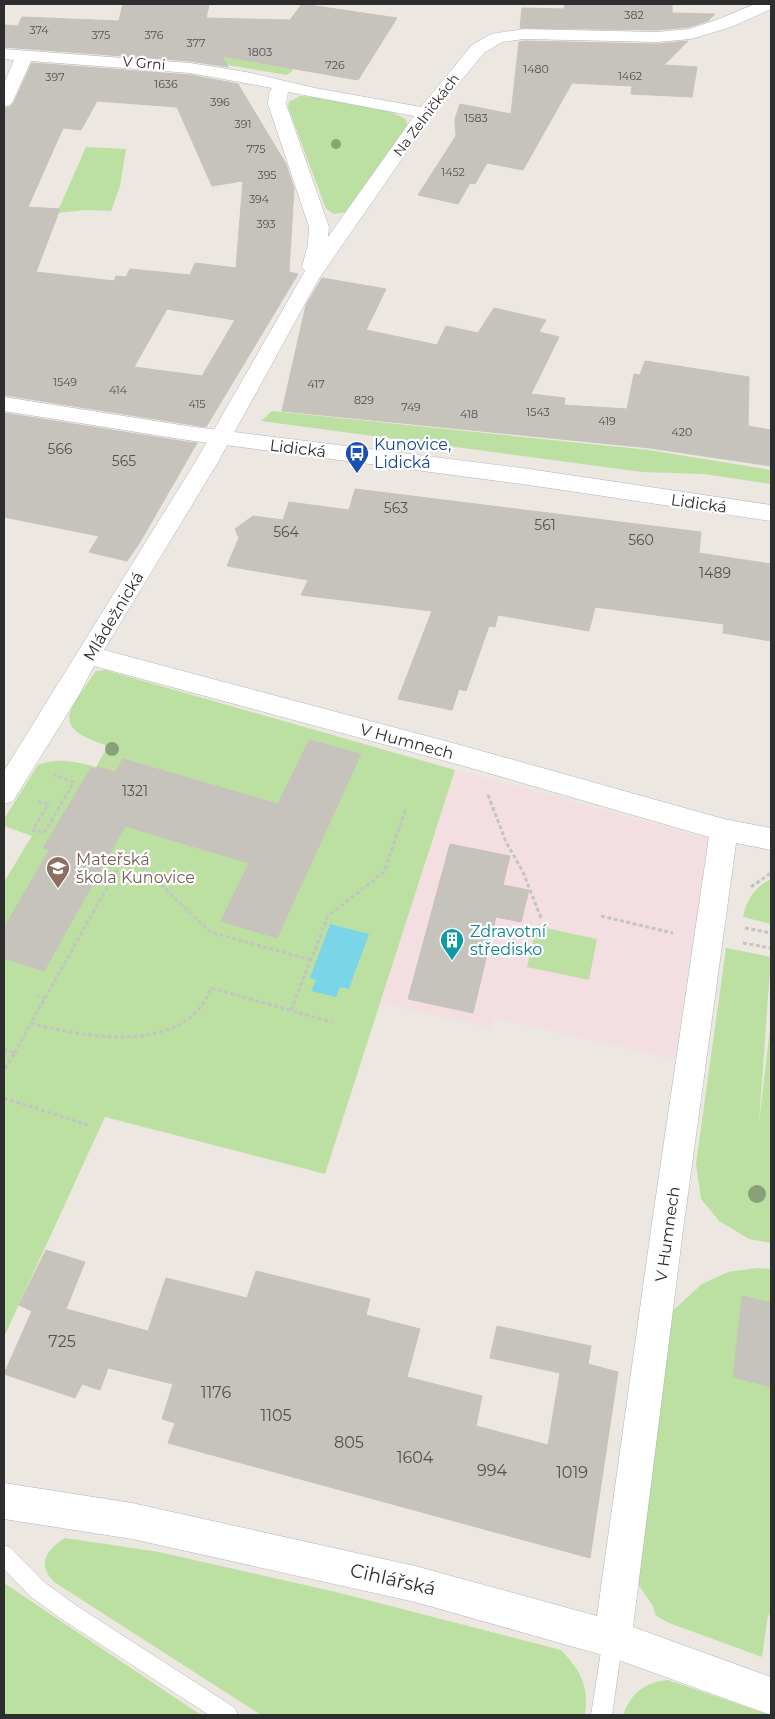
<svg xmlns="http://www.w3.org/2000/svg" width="775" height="1719" viewBox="0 0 775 1719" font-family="Montserrat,sans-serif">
  <rect width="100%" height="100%" fill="#ede7e1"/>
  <!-- medical -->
  <path fill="#f3dfe2" d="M455 770 711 839 674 1059 494 1018 491 1028 377 1002Z"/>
  <!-- green -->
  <g fill="#bce0a1">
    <path d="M179 51 302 56 293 70 287 75 185 58Z"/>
    <path d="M300 96C320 97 393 107 406 120L408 127 348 212 334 214 326 209 288 107 289 102Z"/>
    <path d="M86 147 126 149 120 186 111 211 85 210 57 213Z"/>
    <path d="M272 411 649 450 771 470V484L704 474 642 472 261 421Z"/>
    <path d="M105 670 455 770 325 1174 105 1117 4 1337V882L32 836 4 826V819L38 765C58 757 76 762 96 767L108 746C48 727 69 711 96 671Z"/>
    <path d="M771 879V924L743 917C746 901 755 886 771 879Z"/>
    <path d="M536 926 597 939 589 980 527 967Z"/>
    <path d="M726 948 771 957 759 1123 771 1019V1243L749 1239 719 1221 701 1199 696 1164Z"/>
    <path d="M757 1268 771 1269V1616L768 1615 762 1657 669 1623 656 1616 653 1606 638 1584 669 1314 702 1284 728 1272Z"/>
    <path d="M65 1538 159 1552 336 1592 561 1650C581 1671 589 1686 585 1715H261L54 1582C36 1564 47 1549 65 1538Z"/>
    <path d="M4 1583 201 1715H4Z"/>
    <path d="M668 1680 770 1715H623C631 1693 645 1682 668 1680Z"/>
  </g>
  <!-- water -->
  <path fill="#7bd5e8" d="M330 924 369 934 349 989 340 987 336 997 311 991 316 980 310 978Z"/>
  <!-- building -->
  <g fill="#c6c2bc" stroke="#c9c2ba" fill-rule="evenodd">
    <path d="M123 4 209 5 206 18 290 20 302 4 397 18 358 80 222 56 228 67 190 61 4 47V25L18 26 22 17 119 21Z"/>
    <path d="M565 4H672V13L715 14 708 21 689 27 657 30 520 28 522 8 564 9Z"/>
    <path d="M524 41 657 44 688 41 664 65 697 67 692 97 631 94 632 86 572 83 523 170 487 163 475 184 470 183 458 204 418 195 456 136 455 119 460 104 511 114 519 42Z"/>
    <path d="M32 63 190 75 238 84 286 164 294 189 289 272 298 274 206 427 4 395V108L10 107 14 102ZM97 101 177 107 212 186 243 181 236 268 195 263 190 275 130 269 126 277 116 276 114 281 36 272 60 209 28 207 63 128 81 130ZM167 309 235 320 202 376 134 367Z"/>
    <path d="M322 278 386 289 366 330 437 345 446 326 478 333 494 308 546 320 539 332 559 337 531 394 565 398 564 405 627 409 634 374 640 375 645 361 749 377 748 426 771 430V466L650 448 282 411 306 305Z"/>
    <path d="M4 413 187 442 197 443 140 542 127 561 89 552 99 536 4 517Z"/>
    <path d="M355 489 701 532 699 553 771 564V641L723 633 724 624 595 607 589 631 498 615 495 627 489 626 466 691 459 689 452 710 398 699 432 611 301 595 308 580 227 566 239 538 235 529 253 516 283 520 289 502 349 510Z"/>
    <path d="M309 740 361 754 277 938 221 921 249 863 125 826 44 971 4 958V928L50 849 43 848 91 768 97 769 98 767 115 772 123 759 278 804Z"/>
    <path d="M450 844 510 856 503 885 529 890 521 922 496 917 473 1013 408 999Z"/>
    <path d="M46 1250 85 1262 66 1309 148 1331 166 1278 247 1298 256 1271 370 1299 366 1315 420 1329 407 1377 482 1396 476 1426 548 1445 560 1373 490 1358 497 1326 591 1346 588 1364 618 1372 590 1558 168 1443 175 1423 162 1419 173 1384 108 1368 100 1390 82 1384 75 1398 4 1374 32 1311 19 1305Z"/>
    <path d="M742 1296 771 1303V1387L733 1377Z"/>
  </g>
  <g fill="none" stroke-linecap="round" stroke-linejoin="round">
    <!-- lane casing -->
    <g stroke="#b1b4bc" stroke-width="1">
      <g id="lane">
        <path d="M4 1545 11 1548 44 1582 74 1604 235 1708 238 1715H209L60 1618 30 1596 4 1569Z"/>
        <path d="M613 1629 620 1632 623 1639 612 1715H591L603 1639 606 1632Z"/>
      </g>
    </g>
    <!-- street casing -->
    <g stroke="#b1b4bc" stroke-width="1">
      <path id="street" d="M755 4H771V9L731 27 691 39 657 42 524 39 502 42 484 53 431 117 318 280 218 462 104 650 464 746 724 819 771 828V850L736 843 683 1230 633 1627 771 1677V1715L613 1658 415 1602 132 1539 4 1519V1483L132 1503 415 1566 597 1616 651 1230 709 837 464 766 94 666 79 695 13 801 4 804V771L196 461 305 271 302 267 308 244 309 227 268 104 269 93 272 88 190 73 31 61 13 101 10 105 4 106V83L14 60 4 59V49L190 63 246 72 315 88 421 107 472 45 491 34 524 29 657 32 689 29 719 19ZM288 92 414 116 328 237 329 227 286 104Z"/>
    </g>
    <!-- secondary casing -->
    <g stroke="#b1b4bc" stroke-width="1">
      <path id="secondary" d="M4 397 187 426 529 469 771 505V521L529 485 187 440 4 411Z"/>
    </g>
    <!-- path -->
    <g stroke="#c4c4c4" stroke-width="3" stroke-dasharray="4 2.5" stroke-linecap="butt">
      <path d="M488 795 506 842 523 872 541 918"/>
      <path d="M38 802 48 804 33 830 44 833 74 782 54 775"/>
      <path d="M751 887 771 873"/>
      <path d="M601 916 673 933"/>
      <path d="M745 928 771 933"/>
      <path d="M743 943 771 948"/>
      <path d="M311 960 210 932 127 852 31 1023C77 1036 155 1050 194 1014 202 1007 207 997 211 988L332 1022"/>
      <path d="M36 996 45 998"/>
      <path d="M291 1010 328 916 384 872 406 808"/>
      <path d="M4 1049 15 1053 4 1071"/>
      <path d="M15 1053 31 1023"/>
      <path d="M4 1098 88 1125"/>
    </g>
    <!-- lane -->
    <use href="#lane" fill="#fff" fill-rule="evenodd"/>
    <!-- street -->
    <use href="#street" fill="#fff" fill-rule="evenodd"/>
    <!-- secondary -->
    <use href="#secondary" fill="#fff" fill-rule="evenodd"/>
  </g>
  <!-- trees -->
  <g fill="#88a177">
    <circle cx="336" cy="144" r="5"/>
    <circle cx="112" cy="749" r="7"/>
    <circle cx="757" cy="1194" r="9"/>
  </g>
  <!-- icons -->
  <defs>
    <g id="bus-pin" transform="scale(1.25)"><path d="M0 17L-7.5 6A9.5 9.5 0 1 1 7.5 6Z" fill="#1a4fb4" stroke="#fff"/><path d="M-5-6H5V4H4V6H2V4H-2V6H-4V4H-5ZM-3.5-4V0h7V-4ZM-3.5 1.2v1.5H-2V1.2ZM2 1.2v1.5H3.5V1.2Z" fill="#fff"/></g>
    <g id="school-pin" transform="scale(1.25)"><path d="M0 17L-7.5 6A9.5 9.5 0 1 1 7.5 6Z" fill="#8d6e63" stroke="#fff"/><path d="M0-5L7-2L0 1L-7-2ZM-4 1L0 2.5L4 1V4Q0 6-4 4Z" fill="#fff"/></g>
    <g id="building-pin" transform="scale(1.25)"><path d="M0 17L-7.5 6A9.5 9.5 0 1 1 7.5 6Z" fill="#0f9aa8" stroke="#fff"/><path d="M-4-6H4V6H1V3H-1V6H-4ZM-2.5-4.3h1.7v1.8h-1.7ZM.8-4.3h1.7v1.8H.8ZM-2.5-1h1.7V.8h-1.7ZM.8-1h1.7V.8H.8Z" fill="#fff"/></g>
  </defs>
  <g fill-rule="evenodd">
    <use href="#bus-pin" x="357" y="453"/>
    <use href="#school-pin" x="58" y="868"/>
    <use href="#building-pin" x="452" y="940"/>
  </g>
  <g text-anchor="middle" stroke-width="4.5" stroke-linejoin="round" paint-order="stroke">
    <!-- far-number labels -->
    <g font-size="11" fill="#535251">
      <text x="634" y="19">382</text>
      <text x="39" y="34">374</text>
      <text x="101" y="39">375</text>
      <text x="154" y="39">376</text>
      <text x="196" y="47">377</text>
      <text x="260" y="56">1803</text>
      <text x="335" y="69">726</text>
      <text x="536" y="73">1480</text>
      <text x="630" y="80">1462</text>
      <text x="55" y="81">397</text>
      <text x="166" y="88">1636</text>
      <text x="220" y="106">396</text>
      <text x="476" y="122">1583</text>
      <text x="243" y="128">391</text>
      <text x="256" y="153">775</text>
      <text x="453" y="176">1452</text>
      <text x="267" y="179">395</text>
      <text x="259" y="203">394</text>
      <text x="266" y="228">393</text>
      <text x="65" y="386">1549</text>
      <text x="316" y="388">417</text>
      <text x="118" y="394">414</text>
      <text x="364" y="404">829</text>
      <text x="197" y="408">415</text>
      <text x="411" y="411">749</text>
      <text x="538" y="416">1543</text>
      <text x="469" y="418">418</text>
      <text x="607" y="425">419</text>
      <text x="682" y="436">420</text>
    </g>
    <!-- far-street labels -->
    <g font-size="14" fill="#2d2d2d" stroke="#fff">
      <text transform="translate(144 63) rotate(5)" y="5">V Grni</text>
      <text transform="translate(426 115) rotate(-53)" y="5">Na Zelničkách</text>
    </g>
    <!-- number labels -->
    <g font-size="14" fill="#535251">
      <text x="60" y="454">566</text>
      <text x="124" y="466">565</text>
      <text x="396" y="513">563</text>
      <text x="545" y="530">561</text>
      <text x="286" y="537">564</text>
      <text x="641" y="545">560</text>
      <text x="715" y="578">1489</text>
      <text x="135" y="796">1321</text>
    </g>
    <!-- transit labels -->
    <g font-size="16" fill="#164399" stroke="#fff" text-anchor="start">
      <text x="374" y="450">Kunovice,<tspan x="374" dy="18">Lidická</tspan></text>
    </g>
    <!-- street labels -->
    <g font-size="16" fill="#2d2d2d" stroke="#fff">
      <text transform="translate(298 448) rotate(7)" y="6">Lidická</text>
      <text transform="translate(699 503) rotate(8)" y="6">Lidická</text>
      <text transform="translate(113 616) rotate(-59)" y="6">Mládežnická</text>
      <text transform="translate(407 741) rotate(15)" y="6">V Humnech</text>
      <text transform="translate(667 1234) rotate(-82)" y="6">V Humnech</text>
    </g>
    <!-- education labels -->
    <g font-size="16" fill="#785e54" stroke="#fff" text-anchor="start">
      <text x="76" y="865">Mateřská<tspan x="76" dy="18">škola Kunovice</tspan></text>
    </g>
    <!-- culture labels -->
    <g font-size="16" fill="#0d838f" stroke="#fff" text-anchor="start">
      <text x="470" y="937">Zdravotní<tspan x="470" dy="18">středisko</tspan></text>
    </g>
    <!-- near-number labels -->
    <g font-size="16" fill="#535251">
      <text x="62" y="1347">725</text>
      <text x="216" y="1398">1176</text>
      <text x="276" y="1421">1105</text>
      <text x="349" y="1448">805</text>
      <text x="415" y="1463">1604</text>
      <text x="492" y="1476">994</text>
      <text x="572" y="1478">1019</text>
    </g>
    <!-- near-street labels -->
    <g font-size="19" fill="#2d2d2d" stroke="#fff">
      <text transform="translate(393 1579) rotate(13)" y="7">Cihlářská</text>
    </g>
  </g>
  <!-- border -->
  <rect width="775" height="1719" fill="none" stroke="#2d2d2d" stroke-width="10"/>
</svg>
